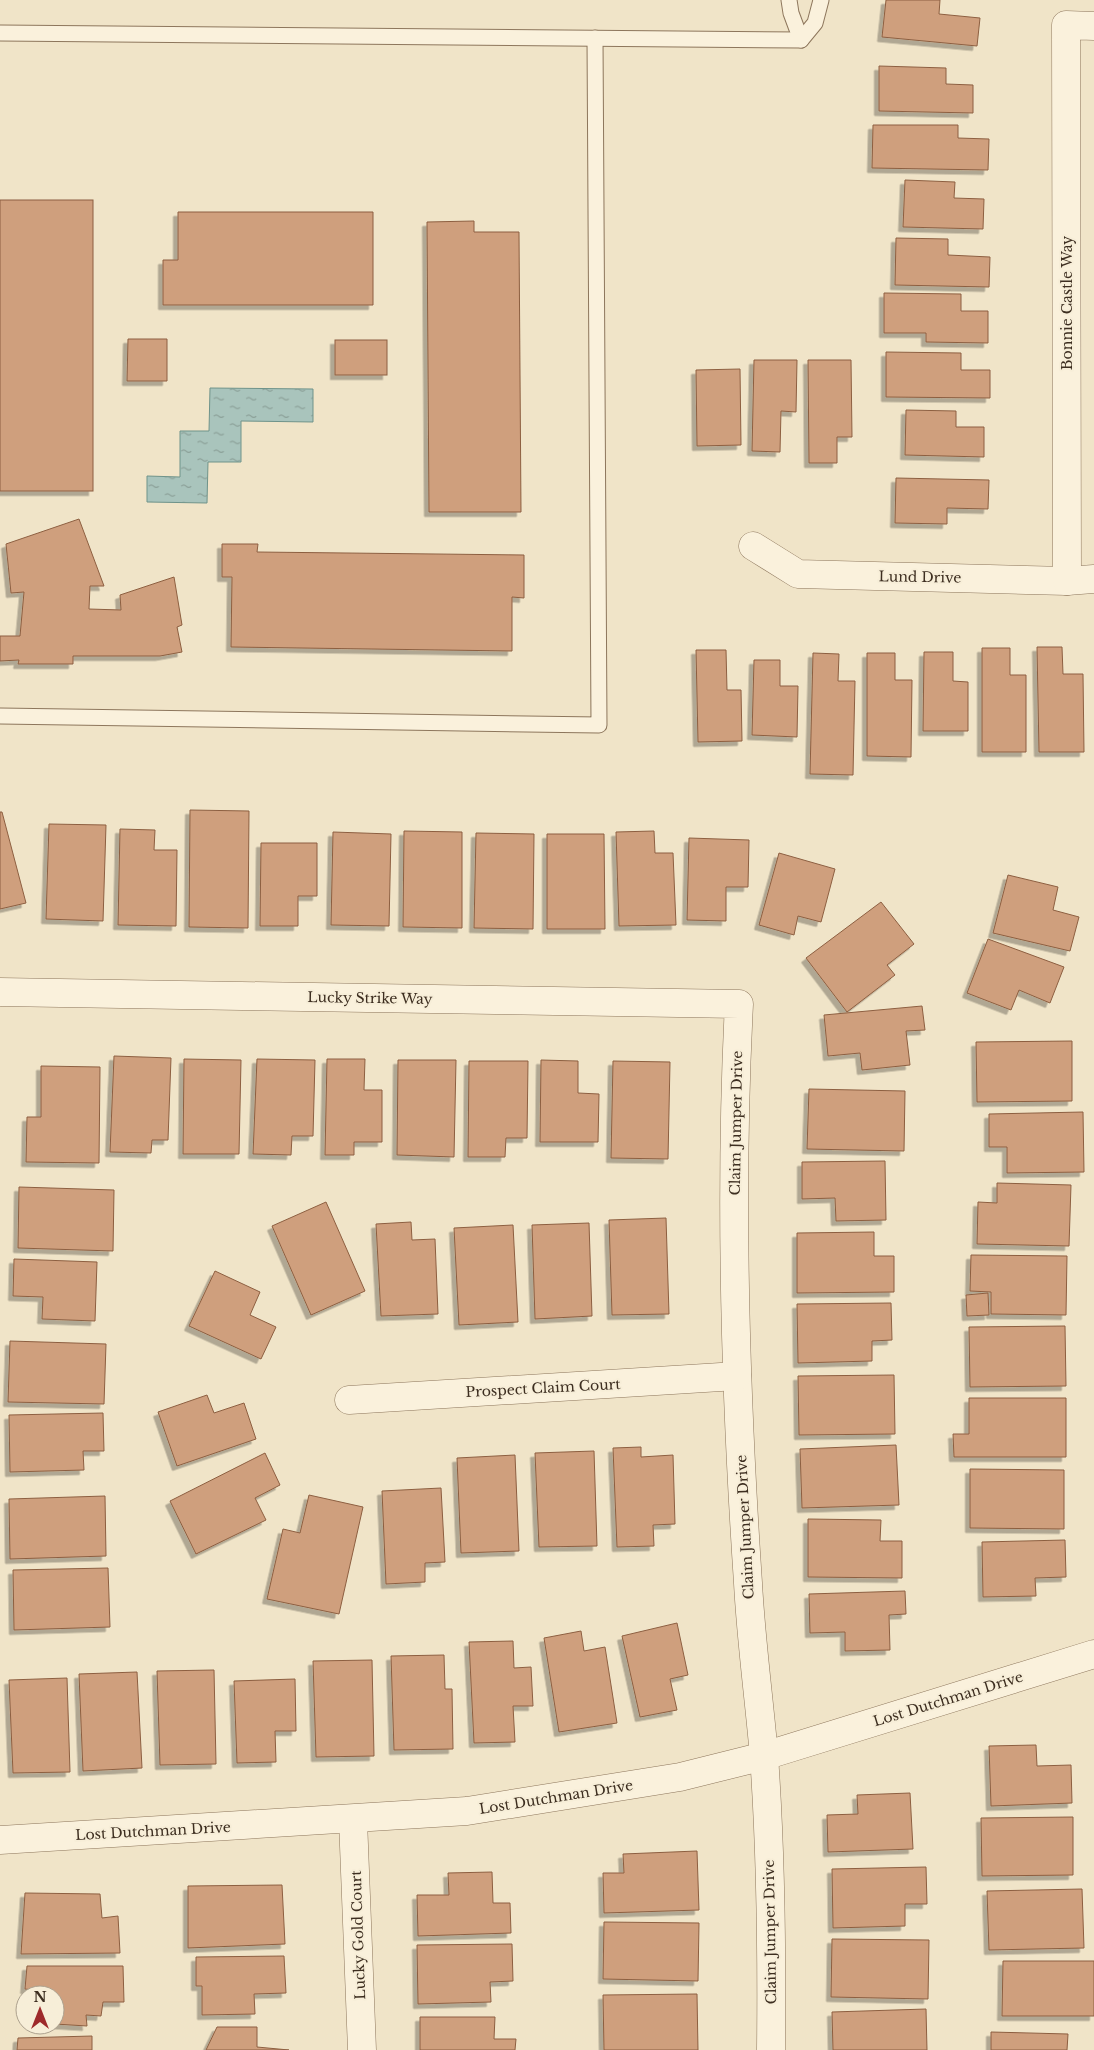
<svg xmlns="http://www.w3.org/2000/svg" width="1094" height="2050" viewBox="0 0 1094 2050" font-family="'Libre Baskerville',serif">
  <defs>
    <pattern id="water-ripples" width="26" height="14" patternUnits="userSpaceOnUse" patternTransform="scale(1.25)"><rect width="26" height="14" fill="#a9c4bc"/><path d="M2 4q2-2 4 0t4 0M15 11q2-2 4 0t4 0" fill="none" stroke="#8ba098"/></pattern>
    <filter id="shadow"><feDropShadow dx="-4.5" dy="4.5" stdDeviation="0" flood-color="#0004"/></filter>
  </defs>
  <rect width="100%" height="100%" fill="#f0e4c8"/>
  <!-- water -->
  <path fill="url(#water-ripples)" stroke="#6f938a" d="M210 388 313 389V422L241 421V462H208L207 503 147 502V476L180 477V431H209Z"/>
  <!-- building -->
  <g fill="#cf9f7d" stroke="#8d5f41" filter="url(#shadow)">
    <path d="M886 0H940L939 14 980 18 977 46 882 37Z"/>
    <path d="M879 66 946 68V84L973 85V113L879 111Z"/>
    <path d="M873 125H958V138L989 139 988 170 872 168Z"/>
    <path d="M905 180 955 182 954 198 984 199 983 229 903 227Z"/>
    <rect x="0" y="200" width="93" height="291"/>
    <path d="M178 212H373V305H163V260H178Z"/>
    <path d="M474 221V232H519L521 512H429L427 222Z"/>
    <path d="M896 238 948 239V255L990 257 989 287 895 285Z"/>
    <path d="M884 293 961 294V311H988V343L926 342V333H884Z"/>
    <path d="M128 339H167V381H127Z"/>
    <rect x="335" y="340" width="52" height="35"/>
    <path d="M886 352 961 353V370H990V398L886 397Z"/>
    <path d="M754 360H797L796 412 781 411 780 452 752 451Z"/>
    <path d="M808 360H851L852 437H837V463H809Z"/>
    <path d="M740 369 741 445 697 446 696 370Z"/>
    <path d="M906 410 956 411V427H984V457L905 455Z"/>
    <path d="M896 478 989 480 988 509 947 508V524L895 523Z"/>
    <path d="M79 519 104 586H90L89 609 121 610 120 595 174 577 182 625 177 627 182 652 160 656H73V664H18L19 660 0 661V636H20L24 592 11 593 6 544Z"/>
    <path d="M222 544H258L257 552 524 555V598L512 597V651L231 647 232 577H222Z"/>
    <path d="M1037 647H1062L1063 674H1083L1084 752H1039Z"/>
    <path d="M982 648H1010V675H1026V752H982Z"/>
    <path d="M696 650H726L727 690H741L742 741 698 742Z"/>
    <path d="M924 652H953V681L968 682V731H923Z"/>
    <path d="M813 653 839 654 838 681H855L853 775 810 774Z"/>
    <path d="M867 653H895V680H912L911 757 867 756Z"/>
    <path d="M754 660H780V686H798L797 737 752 735Z"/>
    <path d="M190 810 249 811 248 928 189 927Z"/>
    <path d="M0 812H2L26 903 0 909Z"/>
    <path d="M49 824 106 825 103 921 46 919Z"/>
    <path d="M120 829 155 830 154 850H177L176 926 118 925Z"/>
    <path d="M404 831 462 832V928L403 927Z"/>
    <path d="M654 831 655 853H673L676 925 619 926 616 832Z"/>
    <path d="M333 832 391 834 389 926 331 925Z"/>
    <path d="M476 833 534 834 533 929 474 928Z"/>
    <path d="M547 834H604L605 929H547Z"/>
    <path d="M689 838 749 840 748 887H726V921L687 920Z"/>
    <path d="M261 843H317V896H298V926H260Z"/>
    <path d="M779 853 835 869 821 922 798 916 794 935 759 925Z"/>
    <path d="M1008 875 1058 887 1053 910 1079 917 1070 951 993 933Z"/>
    <path d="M881 902 914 944 887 965 895 975 847 1012 806 958Z"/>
    <path d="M988 939 1064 967 1050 1003 1019 990 1011 1010 967 993Z"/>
    <path d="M922 1006 925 1030 906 1031 910 1065 862 1070 860 1053 828 1056 824 1015Z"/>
    <path d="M1072 1041V1101L977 1102 976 1042Z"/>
    <path d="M114 1056 171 1058 168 1140H152L151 1153 110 1152Z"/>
    <path d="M184 1059 241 1060 239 1154H183Z"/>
    <path d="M257 1059 315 1060 313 1136H292L291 1155 253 1154Z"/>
    <path d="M327 1059H365L364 1090H382V1142H354V1155H325Z"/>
    <path d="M398 1060H456L454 1157 397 1155Z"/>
    <path d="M541 1060 578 1061V1093L599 1094 598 1142H540Z"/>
    <path d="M469 1061H528L527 1138H506L505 1157H468Z"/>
    <path d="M613 1061 670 1062 668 1159 611 1158Z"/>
    <path d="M41 1066 100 1067 99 1163 26 1162 27 1117H41Z"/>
    <path d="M809 1089 905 1091 904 1151 807 1149Z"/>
    <path d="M1083 1112 1084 1172 1007 1173V1147H989V1114Z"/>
    <path d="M885 1161 886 1220 836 1221 835 1198 802 1199V1162Z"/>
    <path d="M997 1183 1071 1185 1069 1246 977 1244 978 1202 997 1203Z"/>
    <path d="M19 1187 114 1190 113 1251 18 1248Z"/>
    <path d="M326 1202 365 1291 311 1315 272 1226Z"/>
    <path d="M666 1218 669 1314 612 1315 609 1220Z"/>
    <path d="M411 1222 412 1240 435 1239 438 1314 381 1316 376 1224Z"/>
    <path d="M589 1223 592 1316 535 1319 532 1225Z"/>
    <path d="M513 1225 518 1322 459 1325 454 1228Z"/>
    <path d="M874 1232V1256H894V1292L797 1293V1233Z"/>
    <path d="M971 1255 1067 1256 1066 1315 991 1314V1292L970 1291Z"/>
    <path d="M14 1259 97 1262 95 1321 42 1319 43 1297 13 1296Z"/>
    <path d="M215 1271 260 1292 250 1315 276 1327 261 1359 189 1326Z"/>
    <path d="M988 1293 989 1315 967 1316 966 1295Z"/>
    <path d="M891 1303 892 1340 872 1341V1361L798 1363 797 1304Z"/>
    <path d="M1065 1326 1066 1386 970 1387 969 1327Z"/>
    <path d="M10 1341 106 1344 104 1404 8 1402Z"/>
    <path d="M894 1375 895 1434 799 1435 798 1376Z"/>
    <path d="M207 1395 214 1413 244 1403 256 1439 177 1466 158 1412Z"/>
    <path d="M969 1398H1066V1457H954L953 1434H969Z"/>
    <path d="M103 1413 104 1451H83L84 1470 10 1472 9 1415Z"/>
    <path d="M896 1445 899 1505 802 1508 800 1449Z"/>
    <path d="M641 1447V1457L673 1455 675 1524 653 1525 654 1546 617 1547 613 1448Z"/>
    <path d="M594 1451 597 1546 539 1547 535 1453Z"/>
    <path d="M265 1453 280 1485 255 1498 266 1520 196 1554 170 1501Z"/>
    <path d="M515 1455 519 1551 461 1553 457 1458Z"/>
    <path d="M970 1469 1064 1470V1529L970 1528Z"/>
    <path d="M441 1488 445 1562 425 1563V1582L386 1584 382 1491Z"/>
    <path d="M309 1495 363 1507 339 1614 267 1599 283 1529 300 1533Z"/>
    <path d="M105 1496 106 1556 10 1559 9 1499Z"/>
    <path d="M808 1519 881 1520 880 1541H902V1578L808 1577Z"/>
    <path d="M1065 1540 1066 1577 1035 1578 1036 1596 983 1597 982 1542Z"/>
    <path d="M108 1568 110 1627 14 1630 13 1570Z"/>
    <path d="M905 1591 906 1614 889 1615 890 1650 845 1651V1632L810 1633 809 1594Z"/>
    <path d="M677 1623 688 1675 670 1679 677 1710 640 1717 622 1636Z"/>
    <path d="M581 1631 584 1651 605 1647 617 1723 559 1732 544 1638Z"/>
    <path d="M513 1641 514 1668 531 1667 533 1706H513L515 1742 474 1743 469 1642Z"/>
    <path d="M444 1655 445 1689H452L453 1749 394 1750 391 1656Z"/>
    <path d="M372 1660 374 1756 316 1757 313 1661Z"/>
    <path d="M214 1670 216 1764 160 1765 157 1671Z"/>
    <path d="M137 1672 142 1768 83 1771 79 1674Z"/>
    <path d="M67 1678 70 1772 13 1773 9 1680Z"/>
    <path d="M295 1679 296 1731H275L276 1762 237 1763 234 1681Z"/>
    <path d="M1036 1745 1037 1766 1071 1765 1072 1803 991 1806 989 1746Z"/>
    <path d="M910 1793 913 1849 828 1852 827 1815 858 1814 857 1795Z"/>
    <path d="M1073 1817V1875L982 1876 981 1818Z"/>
    <path d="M697 1851 699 1910 604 1913 603 1873H624L623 1854Z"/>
    <path d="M926 1867 927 1904H905V1926L833 1928 832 1869Z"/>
    <path d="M492 1872 493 1903H510L511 1933 418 1936 417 1895H449L448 1873Z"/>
    <path d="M282 1885 285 1944 188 1948V1886Z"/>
    <path d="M1082 1889 1084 1948 989 1950 987 1891Z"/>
    <path d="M25 1893 100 1894 102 1918 118 1916 120 1953 21 1954Z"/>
    <path d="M604 1922 699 1923 698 1981 603 1979Z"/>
    <path d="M832 1939 929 1940 928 1999 831 1997Z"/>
    <path d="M512 1944 513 1981 490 1982 491 2002 418 2004 417 1945Z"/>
    <path d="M284 1956 286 1993 254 1994 255 2014 202 2015V1986H196V1957Z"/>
    <path d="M1003 1961H1094V2016H1002Z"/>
    <path d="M27 1966H123L124 2002H103L101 2016 86 2015 87 2026 55 2024V1995H33V1990L25 1989Z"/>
    <path d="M697 1994 698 2050H604L603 1995Z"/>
    <path d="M926 2009 927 2050H833L832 2012Z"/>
    <path d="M420 2017H495L494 2039H516L515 2050H420Z"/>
    <path d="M217 2027H257V2047L289 2050H206Z"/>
    <path d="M991 2032 1068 2034 1067 2050H991Z"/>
    <path d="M92 2036V2050H17L18 2038Z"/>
  </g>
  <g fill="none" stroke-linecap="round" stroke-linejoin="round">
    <!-- lane casing -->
    <g stroke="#8d765c" stroke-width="17">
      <g id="lane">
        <path d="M789 0 791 13 801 40"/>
        <path d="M0 33 801 40 815 23 821 0"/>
        <path d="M0 716 599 725 595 38"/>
      </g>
    </g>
    <!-- street casing -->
    <g stroke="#8d765c" stroke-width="29">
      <g id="street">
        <path d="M753 546 798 574 1067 581 1094 579"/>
        <path d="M1067 581 1066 25 1094 26"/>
        <path d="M0 992 739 1004C729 1197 735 1390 748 1583 751 1640 759 1698 764 1756 771 1854 772 1952 771 2050"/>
        <path d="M349 1400 737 1376"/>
        <path d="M353 1820 362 2050"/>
        <path d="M0 1840 467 1811 680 1777 764 1756 1094 1654"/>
      </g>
    </g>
    <!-- lane -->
    <use href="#lane" stroke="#faf1dc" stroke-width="15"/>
    <!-- street -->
    <use href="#street" stroke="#faf1dc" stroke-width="28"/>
  </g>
  <g text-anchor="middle" stroke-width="4" stroke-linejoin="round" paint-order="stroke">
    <!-- street labels -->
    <g font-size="14" fill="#3d2e20" stroke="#f7eed8">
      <text transform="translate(1067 303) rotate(-90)" y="5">Bonnie Castle Way</text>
      <text transform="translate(920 577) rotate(1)" y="5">Lund Drive</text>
      <text transform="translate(370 998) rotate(1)" y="5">Lucky Strike Way</text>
      <text transform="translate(736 1123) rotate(-89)" y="5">Claim Jumper Drive</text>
      <text transform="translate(543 1388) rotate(-3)" y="5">Prospect Claim Court</text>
      <text transform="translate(745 1527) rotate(-93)" y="5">Claim Jumper Drive</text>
      <text transform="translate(948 1699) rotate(-17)" y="5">Lost Dutchman Drive</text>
      <text transform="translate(556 1797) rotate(-9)" y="5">Lost Dutchman Drive</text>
      <text transform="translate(153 1831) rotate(-3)" y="5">Lost Dutchman Drive</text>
      <text transform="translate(770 1932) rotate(-91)" y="5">Claim Jumper Drive</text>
      <text transform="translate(358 1935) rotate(-92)" y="5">Lucky Gold Court</text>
    </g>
  </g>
  <!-- north arrow -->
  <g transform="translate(40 2010)"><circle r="24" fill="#f7eed8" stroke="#ada18e"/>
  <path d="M0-4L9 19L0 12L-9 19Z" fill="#9e2a2b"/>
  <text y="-8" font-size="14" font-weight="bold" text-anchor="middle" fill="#3d2e20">N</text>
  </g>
</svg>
